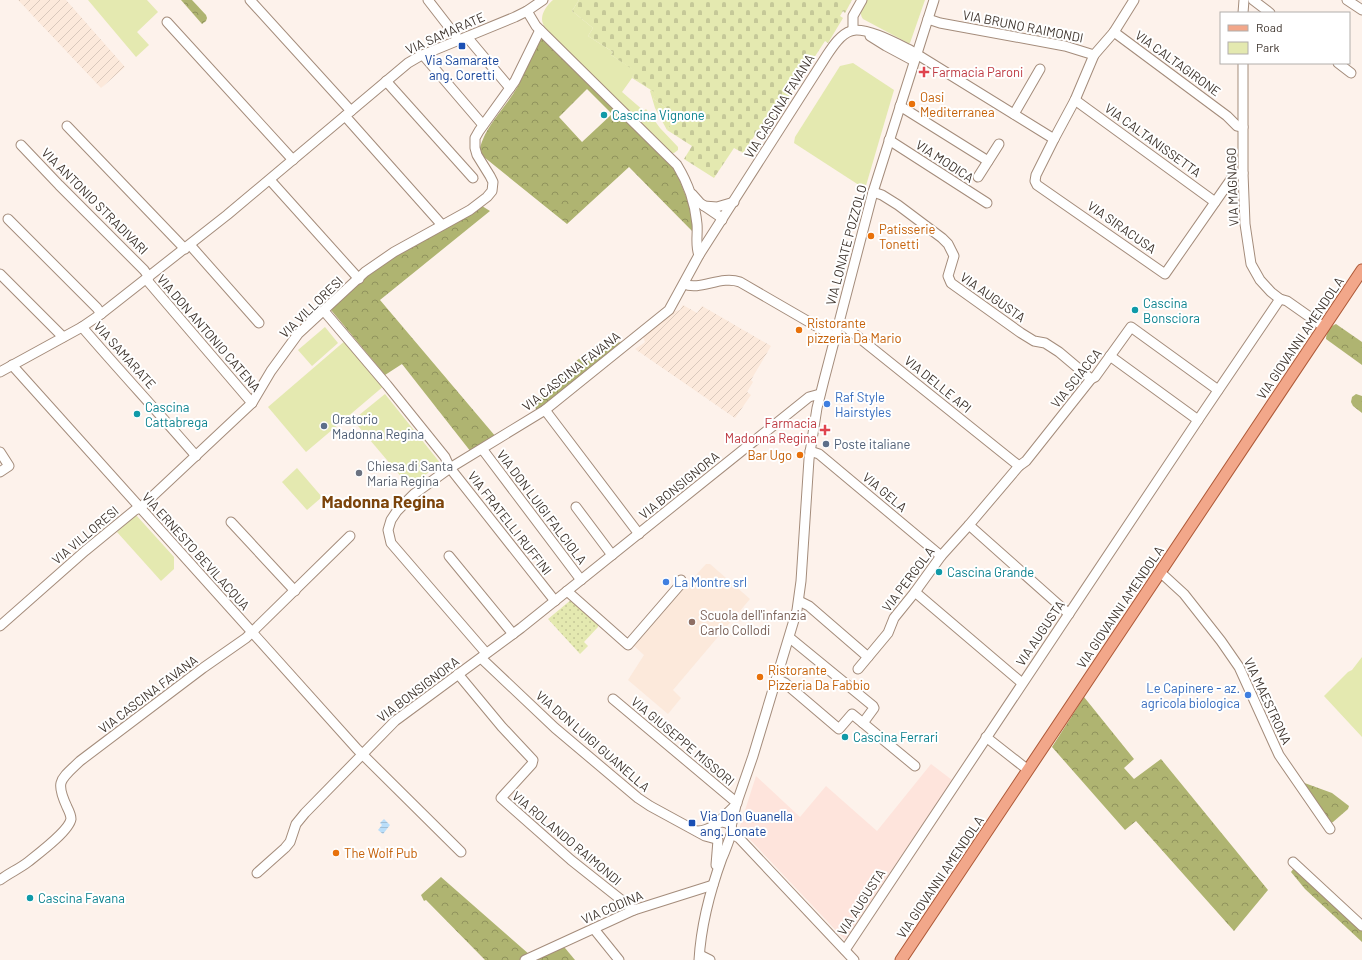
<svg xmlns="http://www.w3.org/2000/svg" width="1362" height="960" viewBox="0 0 1362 960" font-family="Barlow,sans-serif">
  <defs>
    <pattern id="industrial-furrows" width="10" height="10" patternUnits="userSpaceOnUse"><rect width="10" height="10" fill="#fce9db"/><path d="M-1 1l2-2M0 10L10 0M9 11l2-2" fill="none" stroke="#d9c8bc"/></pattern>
    <pattern id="forest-crowns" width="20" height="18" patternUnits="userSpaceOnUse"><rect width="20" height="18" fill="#afb471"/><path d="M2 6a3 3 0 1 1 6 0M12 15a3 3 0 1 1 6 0" fill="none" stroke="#90935d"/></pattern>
    <pattern id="cemetery-stones" width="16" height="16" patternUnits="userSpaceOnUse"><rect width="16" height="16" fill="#e4e9b0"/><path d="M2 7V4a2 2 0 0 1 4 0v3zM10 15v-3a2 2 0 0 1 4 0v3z" fill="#c5c898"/></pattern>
    <pattern id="garden-dots" width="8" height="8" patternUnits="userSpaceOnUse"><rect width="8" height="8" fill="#e4e9b0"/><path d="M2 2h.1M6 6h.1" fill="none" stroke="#c5c898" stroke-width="1.8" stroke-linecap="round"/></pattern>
    <pattern id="water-rules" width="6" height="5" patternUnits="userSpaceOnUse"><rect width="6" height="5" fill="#badef9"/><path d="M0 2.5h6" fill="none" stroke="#a1bfd6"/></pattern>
  </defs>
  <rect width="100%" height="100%" fill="#fdf2eb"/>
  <!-- commercial -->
  <path fill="#fee4dc" d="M931 764 952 780 845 940 740 829V826L756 776 800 817 826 786 877 831Z"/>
  <!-- industrial -->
  <g fill="url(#industrial-furrows)">
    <path d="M18 0H66L125 67 101 88Z"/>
    <path d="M683 305 697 313 702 306 771 346 751 380 753 382 747 392 751 395 735 418 635 349 644 343 645 342 643 337 675 311 680 310Z"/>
  </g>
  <!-- built -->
  <path fill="#fce9db" d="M706 564H710L750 599 673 690 681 698 668 714 628 680 644 655 633 645Z"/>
  <!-- green -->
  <g fill="#e4e9b0">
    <path d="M88 0H147L158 12 137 32 149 45 136 57Z"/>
    <path d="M553 0H579L572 11 593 28 588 36 613 52 611 55 636 71 632 77 657 93 653 99 677 115 667 130 655 108 650 91 651 90 632 78 622 92 644 111 646 109 660 128 678 147V150L674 153H671L544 29 545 27C538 18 545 7 553 0Z"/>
    <path d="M867 0H925L910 43H908L863 19C858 12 863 6 867 0Z"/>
    <path d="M853 63 894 90 865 189 794 143 795 137 840 66Z"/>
    <path d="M325 327 338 343 312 366 298 350Z"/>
    <path d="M346 340 385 385 306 452 268 407Z"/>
    <path d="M385 394 441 464 409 486 353 420Z"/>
    <path d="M297 468 322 497 307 510 282 482Z"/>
    <path d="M136 515 174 557V569L161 581 117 532Z"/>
    <path d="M1362 657V737L1324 696 1348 672 1352 670Z"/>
  </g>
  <!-- forest -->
  <g fill="url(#forest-crowns)" fill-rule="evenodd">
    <path d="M181 0H192L206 15 207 18 206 21 202 24Z"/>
    <path d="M541 35 675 169 692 211 694 233 629 167 567 224 479 153C483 127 505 109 518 86 526 70 533 52 541 35ZM587 89 612 114 582 142 559 117Z"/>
    <path d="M482 206 490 211 380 300 496 437 471 452 402 364 385 375 331 310C372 264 429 236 482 206Z"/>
    <path d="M1336 324 1362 342V365L1326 339C1326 333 1330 326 1336 324Z"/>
    <path d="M627 340 537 410 533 405 575 362 587 352Z"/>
    <path d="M1356 394 1362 396V413L1353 406 1351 402 1352 397Z"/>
    <path d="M1084 697 1134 759 1124 768 1134 779 1161 759 1268 890 1234 931 1136 821 1125 830 1052 747Z"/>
    <path d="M1299 781 1332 793 1349 806 1348 809 1333 822 1331 823Z"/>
    <path d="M1294 868 1362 929V942L1305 889 1291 872Z"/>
    <path d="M441 877 530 955 525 960H485L426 900 424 901 421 895Z"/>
    <path d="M563 947 565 948 575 960H535Z"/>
  </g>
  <!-- cemetery -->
  <path fill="url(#cemetery-stones)" d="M579 0H852L845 13 843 11 840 16 843 18 828 43 825 41 765 133 759 129 743 153 734 148 714 178 684 159 692 146 667 130 677 115 653 99 656 93 632 77 635 71 611 55 613 52 588 36 593 28 572 11Z"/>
  <!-- garden -->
  <path fill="url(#garden-dots)" d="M572 599 598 622V627L584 642 588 646 580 654 548 619Z"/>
  <!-- water -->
  <path fill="url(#water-rules)" d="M384 819 390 825 383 834 378 830 382 825 380 823Z"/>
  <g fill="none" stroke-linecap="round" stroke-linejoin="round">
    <!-- minor casing -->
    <g stroke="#a48c7b" stroke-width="11">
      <g id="minor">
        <path d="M250 0 351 111"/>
        <path d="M428 0 459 40"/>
        <path d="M1253 0 1270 13"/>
        <path d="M1347 0 1362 10"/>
        <path d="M527 11 536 26 677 165C688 183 695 203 697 224 698 234 695 246 699 255"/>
        <path d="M1243 13 1244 0"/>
        <path d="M928 19 940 23 1065 46 1094 55 1114 32 1134 0"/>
        <path d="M167 22 293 160"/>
        <path d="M853 30V16L862 0"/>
        <path d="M1114 32 1227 116 1237 126 1243 127"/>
        <path d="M870 36 886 46 914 61"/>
        <path d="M467 37 510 88"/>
        <path d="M423 55 483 125"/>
        <path d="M1243 63V173L1245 224 1251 264 1260 280 1271 292 1280 299 1287 301 1324 327"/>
        <path d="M1338 63 1351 73"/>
        <path d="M386 81 473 178"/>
        <path d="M1075 100 1215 202"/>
        <path d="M900 106 988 161"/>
        <path d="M1014 114 1040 69"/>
        <path d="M345 116 442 225"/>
        <path d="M67 126 185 249"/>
        <path d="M1054 139 1075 100 1094 55"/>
        <path d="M889 140 987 203"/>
        <path d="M21 145 59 185 144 270 149 277"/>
        <path d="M978 177 999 144"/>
        <path d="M270 180 359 279"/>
        <path d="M873 192 882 195 898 205 942 238 948 244 954 256 948 276 951 283 1021 333 1034 341 1045 343 1059 352 1091 379"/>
        <path d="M692 194 700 203 719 216 722 220"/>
        <path d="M704 206 717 207 734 202"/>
        <path d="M8 219 97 308 101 314"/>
        <path d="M190 245 259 323"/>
        <path d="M0 274 63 337"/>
        <path d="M146 279 252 403"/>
        <path d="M684 284C700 291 721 275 740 282L835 337"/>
        <path d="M324 311 387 385 445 457 450 468 555 601"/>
        <path d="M838 324 847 328 1019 466"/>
        <path d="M82 327C119 370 158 412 196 456"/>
        <path d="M12 365 357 749 461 852"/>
        <path d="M0 372 82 327 101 314 227 215 408 63 420 56 515 17 527 11 543 0"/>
        <path d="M545 410 639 534"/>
        <path d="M1198 420 1280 299"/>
        <path d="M483 450 581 580"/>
        <path d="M810 451 819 454 941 556"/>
        <path d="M0 452 9 466 0 472"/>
        <path d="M576 507 612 555"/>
        <path d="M231 522 295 591"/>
        <path d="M969 525 1069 614"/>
        <path d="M449 556 513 634"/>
        <path d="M1160 572 1184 594 1221 641 1239 667 1279 755 1330 829"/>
        <path d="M567 591 628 645 679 586 681 580"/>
        <path d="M915 592 1022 683"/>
        <path d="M799 601 809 606 868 657"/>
        <path d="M0 626 85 551 135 510 140 508 252 403 271 371 298 334 365 272 394 252 470 210 487 197 492 191 493 182 490 176 477 155 475 148V138L479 131 515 81 540 30"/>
        <path d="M790 638 873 706 874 708 863 723 915 766"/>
        <path d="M486 653 391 543 388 530 391 520 397 511 414 494 450 468 545 410 669 310 699 255 827 55C833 46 841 34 851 31 865 26 898 44 910 50L1054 139 1036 175 1035 181 1037 185 1165 274 1234 175 1243 173"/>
        <path d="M481 658 555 728 638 798 650 806 705 836 716 839"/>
        <path d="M858 669 888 633 894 618 915 592 941 556 969 525 1019 466 1026 461 1091 379 1095 377 1131 327 1218 390"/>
        <path d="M458 674 502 727 533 760 532 764 501 798 571 860 634 910"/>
        <path d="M777 679 785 683 839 729 852 714 863 723"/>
        <path d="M613 699 737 803"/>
        <path d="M986 737 1028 770"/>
        <path d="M731 827 736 805 753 756 797 610 801 581 809 459 817 408 824 380 873 192 934 0"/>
        <path d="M698 831C715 830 723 816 735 806"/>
        <path d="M732 834 739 838 854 960"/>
        <path d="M1293 862 1362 926"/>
        <path d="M716 865 718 840"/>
        <path d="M257 873 285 848 290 842 296 824 305 813 395 721 521 628 809 397 820 394"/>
        <path d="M0 880C9 873 19 869 28 862 38 854 69 831 71 819 71 815 69 811 67 807 55 781 60 780 80 761L203 668 246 638 350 536"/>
        <path d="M594 929 619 960"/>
        <path d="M845 950 1198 420 1110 356"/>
        <path d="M700 955 710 960"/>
        <path d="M525 960 634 910 713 885"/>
        <path d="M699 960C701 926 710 891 722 858 724 854 732 833 732 830 731 823 724 821 718 823"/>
      </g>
    </g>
    <!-- major casing -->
    <g stroke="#ae5937" stroke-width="13">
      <path id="major" d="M901 960 1362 270"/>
    </g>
    <!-- minor -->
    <use href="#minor" stroke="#fff" stroke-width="9"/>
    <!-- major -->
    <use href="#major" stroke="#f2a78a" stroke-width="11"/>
  </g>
  <!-- markers -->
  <g fill="#1a4fb4" stroke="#fff" stroke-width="1.5">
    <rect x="458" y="42" width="8" height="8" rx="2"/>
    <rect x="688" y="819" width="8" height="8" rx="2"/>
  </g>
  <g fill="#e0444e" stroke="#fff" stroke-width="1.5">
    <path d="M922 66h4v4h4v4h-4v4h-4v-4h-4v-4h4z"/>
    <path d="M823 424h4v4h4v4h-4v4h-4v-4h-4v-4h4z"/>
  </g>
  <g fill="#e8710a" stroke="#fff" stroke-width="1.5">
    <circle cx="912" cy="104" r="4"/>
    <circle cx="871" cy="236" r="4"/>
    <circle cx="799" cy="330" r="4"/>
    <circle cx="800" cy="455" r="4"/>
    <circle cx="760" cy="677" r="4"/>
    <circle cx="336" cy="853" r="4"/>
  </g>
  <g fill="#0f9aa8" stroke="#fff" stroke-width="1.5">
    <circle cx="604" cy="115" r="4"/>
    <circle cx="1135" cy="310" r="4"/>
    <circle cx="137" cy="414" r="4"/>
    <circle cx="939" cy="572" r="4"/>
    <circle cx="845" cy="737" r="4"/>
    <circle cx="30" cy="898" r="4"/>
  </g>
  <g fill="#3f7fe0" stroke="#fff" stroke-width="1.5">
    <circle cx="827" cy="404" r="4"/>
    <circle cx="666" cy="582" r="4"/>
    <circle cx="1248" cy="695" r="4"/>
  </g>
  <g fill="#5c6f8a" stroke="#fff" stroke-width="1.5">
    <circle cx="324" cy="426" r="4"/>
    <circle cx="826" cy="444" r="4"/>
  </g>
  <circle fill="#6b7280" stroke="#fff" stroke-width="1.5" cx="359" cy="473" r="4"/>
  <circle fill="#8d6e63" stroke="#fff" stroke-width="1.5" cx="692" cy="622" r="4"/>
  <g text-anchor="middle" stroke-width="4" stroke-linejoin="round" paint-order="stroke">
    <!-- street labels -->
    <g font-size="13" fill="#3e342d" stroke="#fff">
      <text transform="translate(1023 26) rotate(11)" y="5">VIA BRUNO RAIMONDI</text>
      <text transform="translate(445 33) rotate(-24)" y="5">VIA SAMARATE</text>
      <text transform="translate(1178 63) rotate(36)" y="5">VIA CALTAGIRONE</text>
      <text transform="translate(779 106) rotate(-58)" y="5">VIA CASCINA FAVANA</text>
      <text transform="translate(1153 140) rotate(36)" y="5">VIA CALTANISSETTA</text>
      <text transform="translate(945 161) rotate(33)" y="5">VIA MODICA</text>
      <text transform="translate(1232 187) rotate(-92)" y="5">VIA MAGNAGO</text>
      <text transform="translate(95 201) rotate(45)" y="5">VIA ANTONIO STRADIVARI</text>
      <text transform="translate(1122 227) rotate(35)" y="5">VIA SIRACUSA</text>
      <text transform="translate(846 245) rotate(-75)" y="5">VIA LONATE POZZOLO</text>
      <text transform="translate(993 297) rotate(35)" y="5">VIA AUGUSTA</text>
      <text transform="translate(311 307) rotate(-44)" y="5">VIA VILLORESI</text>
      <text transform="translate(209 333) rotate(49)" y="5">VIA DON ANTONIO CATENA</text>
      <text transform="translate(1300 338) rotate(-56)" y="5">VIA GIOVANNI AMENDOLA</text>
      <text transform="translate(125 355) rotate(48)" y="5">VIA SAMARATE</text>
      <text transform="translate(571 371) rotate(-38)" y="5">VIA CASCINA FAVANA</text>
      <text transform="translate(1076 378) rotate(-51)" y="5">VIA SCIACCA</text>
      <text transform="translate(938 384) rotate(39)" y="5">VIA DELLE API</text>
      <text transform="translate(679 485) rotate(-39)" y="5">VIA BONSIGNORA</text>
      <text transform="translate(885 492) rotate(40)" y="5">VIA GELA</text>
      <text transform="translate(542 507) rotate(53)" y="5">VIA DON LUIGI FALCIOLA</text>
      <text transform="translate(510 523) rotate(52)" y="5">VIA FRATELLI RUFFINI</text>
      <text transform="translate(85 535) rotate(-40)" y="5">VIA VILLORESI</text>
      <text transform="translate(196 551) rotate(48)" y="5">VIA ERNESTO BEVILACQUA</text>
      <text transform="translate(908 579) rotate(-53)" y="5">VIA PERGOLA</text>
      <text transform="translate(1120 607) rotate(-56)" y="5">VIA GIOVANNI AMENDOLA</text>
      <text transform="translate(1040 633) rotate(-56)" y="5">VIA AUGUSTA</text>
      <text transform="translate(418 689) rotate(-37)" y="5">VIA BONSIGNORA</text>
      <text transform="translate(148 694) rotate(-37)" y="5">VIA CASCINA FAVANA</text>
      <text transform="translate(1268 701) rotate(65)" y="5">VIA MAESTRONA</text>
      <text transform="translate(593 741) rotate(41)" y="5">VIA DON LUIGI GUANELLA</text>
      <text transform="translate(683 741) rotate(40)" y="5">VIA GIUSEPPE MISSORI</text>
      <text transform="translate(567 838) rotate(40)" y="5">VIA ROLANDO RAIMONDI</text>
      <text transform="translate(940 877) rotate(-56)" y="5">VIA GIOVANNI AMENDOLA</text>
      <text transform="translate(861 902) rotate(-57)" y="5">VIA AUGUSTA</text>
      <text transform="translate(612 907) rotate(-23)" y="5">VIA CODINA</text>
    </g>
    <!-- transit labels -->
    <g font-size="13" fill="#164399" stroke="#fff">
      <text x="462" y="65">Via Samarate<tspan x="462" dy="15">ang. Coretti</tspan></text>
      <text x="700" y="821" text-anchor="start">Via Don Guanella<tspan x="700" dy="15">ang. Lonate</tspan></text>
    </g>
    <!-- health labels -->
    <g font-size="13" fill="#be3a42" stroke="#fff" text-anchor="start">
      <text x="932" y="77">Farmacia Paroni</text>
      <text x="817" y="428" text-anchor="end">Farmacia<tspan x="817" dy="15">Madonna Regina</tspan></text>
    </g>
    <!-- food labels -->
    <g font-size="13" fill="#c56008" stroke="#fff" text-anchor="start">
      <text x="920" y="102">Oasi<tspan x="920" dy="15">Mediterranea</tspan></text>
      <text x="879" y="234">Patisserie<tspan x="879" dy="15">Tonetti</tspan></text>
      <text x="807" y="328">Ristorante<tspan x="807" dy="15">pizzeria Da Mario</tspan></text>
      <text x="792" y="460" text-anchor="end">Bar Ugo</text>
      <text x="768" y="675">Ristorante<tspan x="768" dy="15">Pizzeria Da Fabbio</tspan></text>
      <text x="344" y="858">The Wolf Pub</text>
    </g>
    <!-- culture labels -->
    <g font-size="13" fill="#0d838f" stroke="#fff" text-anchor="start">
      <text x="612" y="120">Cascina Vignone</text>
      <text x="1143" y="308">Cascina<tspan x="1143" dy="15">Bonsciora</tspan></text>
      <text x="145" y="412">Cascina<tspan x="145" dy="15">Cattabrega</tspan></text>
      <text x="947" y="577">Cascina Grande</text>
      <text x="853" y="742">Cascina Ferrari</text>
      <text x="38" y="903">Cascina Favana</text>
    </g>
    <!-- shop labels -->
    <g font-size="13" fill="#366cbe" stroke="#fff" text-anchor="start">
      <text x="835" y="402">Raf Style<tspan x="835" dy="15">Hairstyles</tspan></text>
      <text x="674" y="587">La Montre srl</text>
      <text x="1240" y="693" text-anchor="end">Le Capinere - az.<tspan x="1240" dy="15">agricola biologica</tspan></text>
    </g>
    <!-- service labels -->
    <g font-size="13" fill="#4e5e75" stroke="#fff" text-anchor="start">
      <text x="332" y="424">Oratorio<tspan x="332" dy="15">Madonna Regina</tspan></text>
      <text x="834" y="449">Poste italiane</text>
    </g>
    <!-- worship labels -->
    <g font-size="13" fill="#5b616d" stroke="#fff" text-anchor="start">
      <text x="367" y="471">Chiesa di Santa<tspan x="367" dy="15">Maria Regina</tspan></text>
    </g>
    <!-- education labels -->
    <g font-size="13" fill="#785e54" stroke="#fff" text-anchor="start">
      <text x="700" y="620">Scuola dell'infanzia<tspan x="700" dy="15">Carlo Collodi</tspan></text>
    </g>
    <!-- district labels -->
    <g font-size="17" font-weight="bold" fill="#7c440b" stroke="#fff">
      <text x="383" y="508">Madonna Regina</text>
    </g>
  </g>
  <!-- legend -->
  <rect x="1220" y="12" width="130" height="52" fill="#ffffff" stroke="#b2aeab"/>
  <rect x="1228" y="25" width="20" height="6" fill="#f2a78a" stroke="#b2aeab"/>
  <text x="1256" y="32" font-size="12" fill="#3e342d">Road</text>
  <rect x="1228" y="42" width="20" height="12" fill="#e4e9b0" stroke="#b2aeab"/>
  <text x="1256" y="52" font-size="12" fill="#3e342d">Park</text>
</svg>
